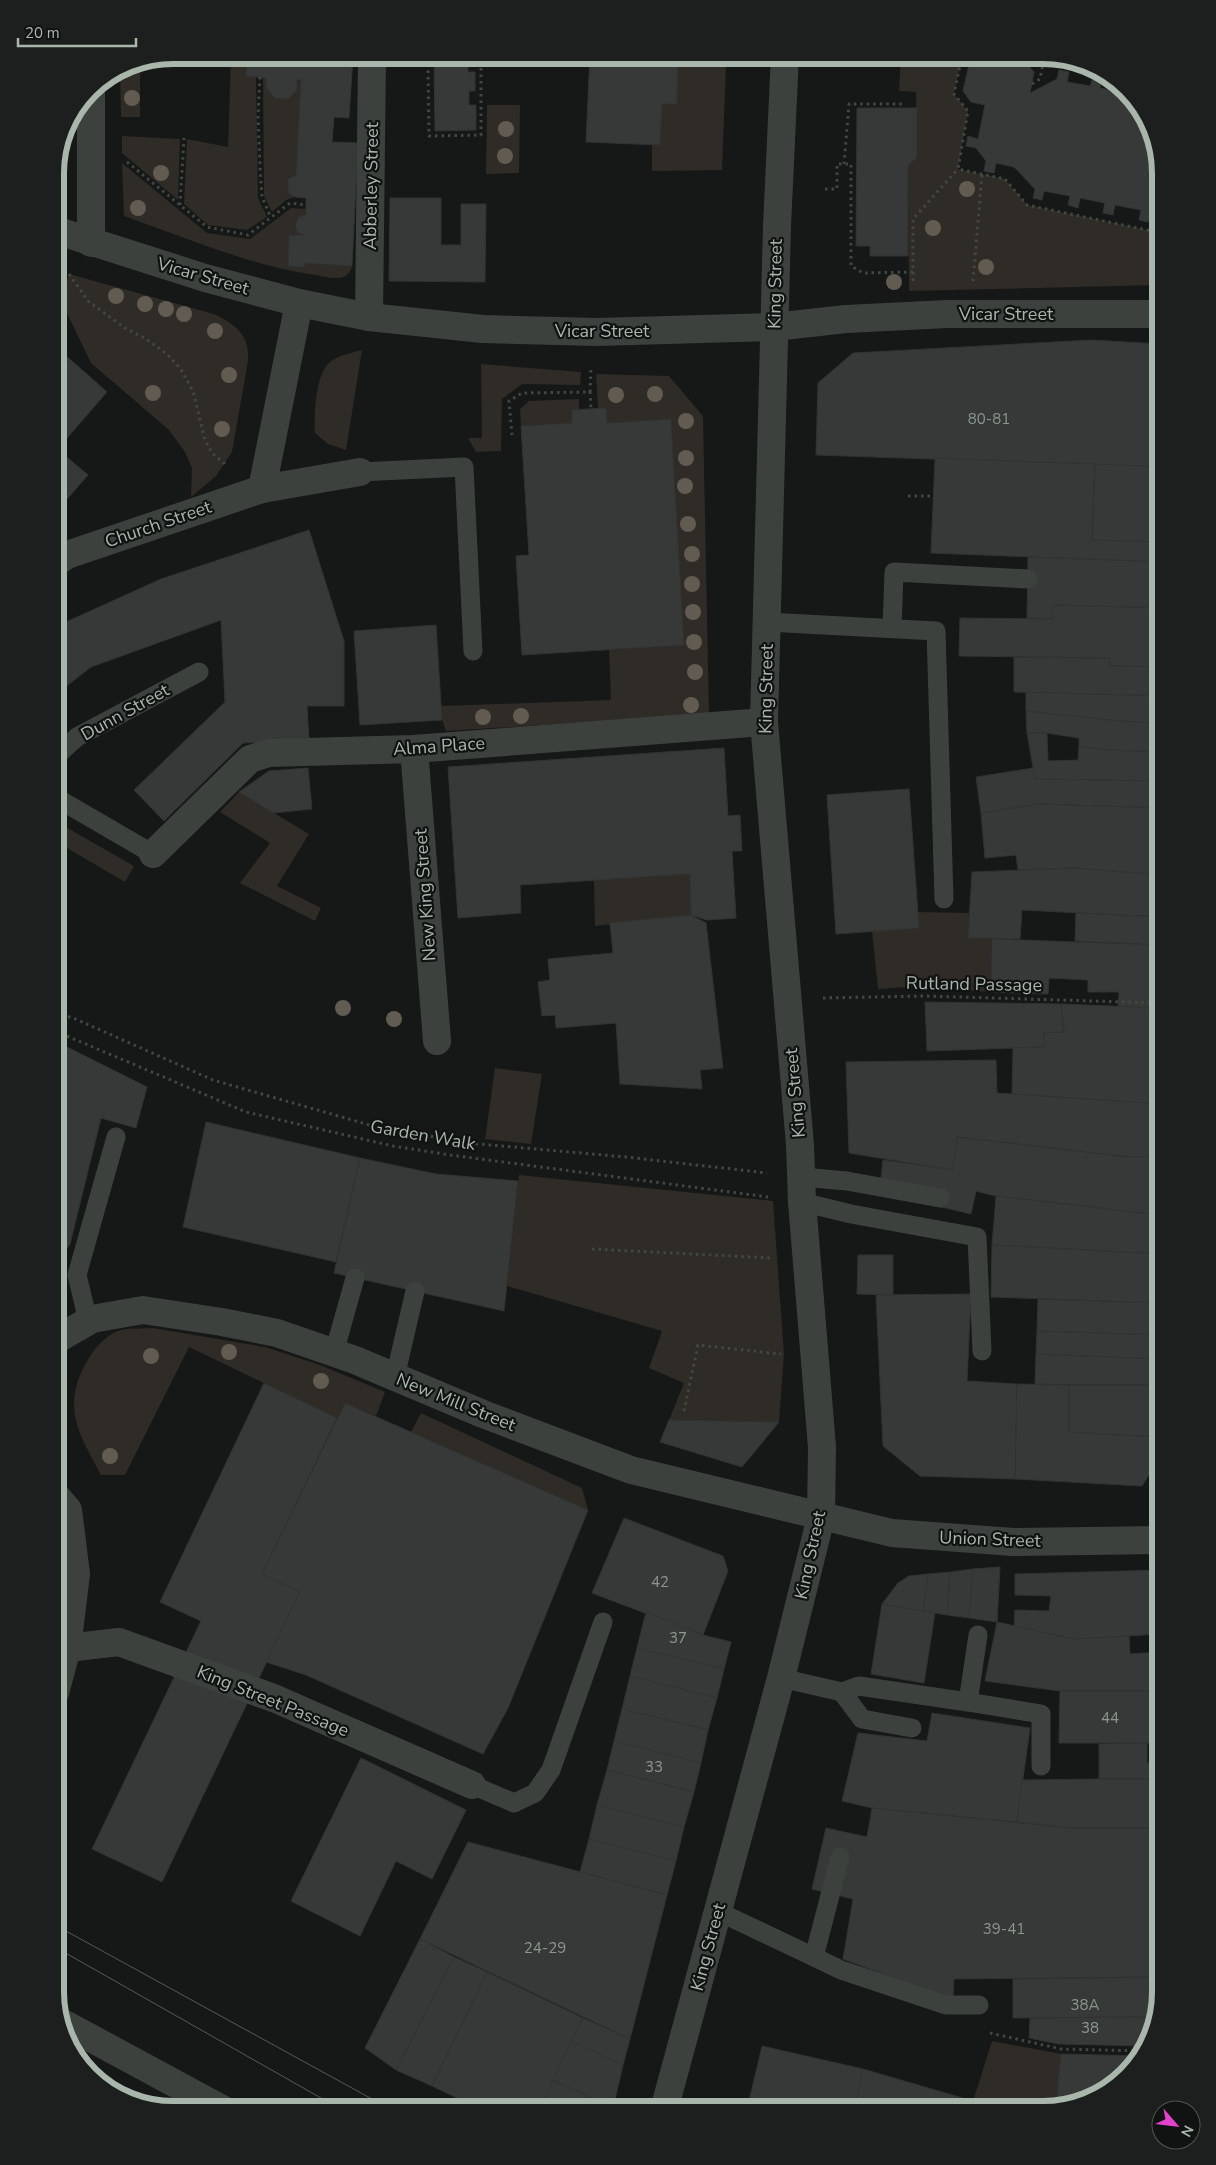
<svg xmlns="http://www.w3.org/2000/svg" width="1216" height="2165" viewBox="0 0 1216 2165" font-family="'Nunito Sans',sans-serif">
  <rect width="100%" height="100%" fill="#161717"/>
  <!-- green -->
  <g fill="#2f2b26">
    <path d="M231 55H247L246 76 256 77 258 198 267 217 247 230 208 225 184 204 187 139 228 147Z"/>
    <path d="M901 55H962L954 94 968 111 958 169 1005 179 1027 205 1152 231 1161 227V242L1152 250 1161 262V284L1159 285 909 291 908 165 917 157 916 92 899 91Z"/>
    <path d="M1026 55H1051L1085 68Z"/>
    <path d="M149 60V65H140V117H121L120 69 128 64Z"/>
    <path d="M678 62 726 64 722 170 652 171V144H660L662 104H677Z"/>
    <path d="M263 78H266V88L275 98H288L297 90V79L301 80 296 175 288 179V193L295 197 286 200 272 212 264 196Z"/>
    <path d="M487 105H520L519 173 486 174Z"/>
    <path d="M122 136 180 139 178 200 122 153Z"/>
    <path d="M122 163 207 233 250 239 291 208 306 209V215L299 217 295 226 298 233 304 235H289L304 266V263L352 266C351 272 347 276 340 278 330 279 319 275 309 274 246 264 184 237 124 216Z"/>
    <path d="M69 274 214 314C236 325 250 335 248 361L232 452 216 476 191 497 192 468 185 452 169 430 91 363 62 303Z"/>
    <path d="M362 350 346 450 328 444 315 433C314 415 315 375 330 362 339 355 351 353 362 350Z"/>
    <path d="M481 364 581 372 580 385 522 384 502 399 501 451 476 452 468 438H482Z"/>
    <path d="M596 374 669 376 703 416 709 715 446 731 442 720 441 706 611 700 609 650 684 645 671 419 607 423 606 408 598 409Z"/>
    <path d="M579 399V410L572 411V423L521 426 520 409 529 401Z"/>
    <path d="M239 792 309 834 277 886 321 908 315 921 240 883 270 843 220 812Z"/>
    <path d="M55 821 134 866 125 882 55 841Z"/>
    <path d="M690 874 691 915 595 926 594 880Z"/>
    <path d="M917 912 969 913 968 938 992 939 991 992 909 987 878 989 872 931Z"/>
    <path d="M495 1068 542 1074 531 1144 485 1139Z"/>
    <path d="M519 1175 773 1201 784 1354 779 1422 669 1420 684 1383 649 1368 662 1331 507 1286Z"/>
    <path d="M153 1328 265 1347 320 1365 385 1392 376 1416 345 1403 337 1418 189 1347 125 1475H101C78 1432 60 1405 89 1358 95 1348 105 1337 115 1332 125 1327 143 1329 153 1328Z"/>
    <path d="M421 1413 582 1488 588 1510 411 1432Z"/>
    <path d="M992 2041 1061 2054 1056 2107C1026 2113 1001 2110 973 2101Z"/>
  </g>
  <!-- building -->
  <g fill="#363937" stroke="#303332">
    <path d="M247 55 353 56 349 118 334 117 332 142 358 143 352 266 304 263 305 267 288 266 289 235H304L298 233 295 226 299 217 306 215V198L295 197 288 193V179L296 175 301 80 297 79V90L288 99 275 98 266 88V78L246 76Z"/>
    <path d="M425 55H468V72H475V91H469V105H476V130L435 131 434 60H425Z"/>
    <path d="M590 55H692L691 63 678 62 677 104H662L660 145 586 142Z"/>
    <path d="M978 55H990L1027 64 1034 72 1030 93 1057 79 1059 70 1069 72 1067 82 1090 86 1093 77 1102 79 1100 88 1126 93 1152 127 1161 173V208L1151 212 1148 222 1139 220 1141 210 1115 205 1113 215 1103 213 1105 203 1080 198 1078 208 1068 205 1070 196 1044 191 1042 200 1033 198 1035 189 1014 167 996 163 994 173 984 171 986 161 976 148 966 146 968 136 978 139 985 105 971 102 963 91 970 60Z"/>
    <path d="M857 108H917V158L908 165V256H870V246H856Z"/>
    <path d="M390 198H441V245H461V204H486L485 282 389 281Z"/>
    <path d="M1091 340 1161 344V467L816 455 818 383 853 353Z"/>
    <path d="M55 346 107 392 67 438 55 427Z"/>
    <path d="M606 408 607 423 671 419 684 645 522 655 516 556 529 555 521 426 572 423V410Z"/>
    <path d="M55 447 88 475 55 513Z"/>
    <path d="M935 458 1095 464 1092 540 1161 542V562L931 553Z"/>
    <path d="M1095 464 1161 467V542L1092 540Z"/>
    <path d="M309 530 344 641V706H307L309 740 243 743 164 821 134 790 225 702 221 620 91 667 55 695V627L161 579Z"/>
    <path d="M1028 557 1161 562V608L1053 605 1052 619 1027 618Z"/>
    <path d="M1053 605 1161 608V667L1110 666V658L959 656 960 618 1052 619Z"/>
    <path d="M436 625 442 720 360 725 354 631Z"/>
    <path d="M1014 657 1110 658V666L1161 667V696L1014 692Z"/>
    <path d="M1026 692 1161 696V724L1109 720 1026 711Z"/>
    <path d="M1026 711 1109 720 1161 724V752L1106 750 1079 746V738L1047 733H1027Z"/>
    <path d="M1027 733H1047L1048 761 1078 760 1079 746 1106 750 1161 752V781L1035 779Z"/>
    <path d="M724 748 728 816 740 815 742 851H732L736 918 707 920 691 915 690 874 520 885 521 913 458 918 448 767Z"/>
    <path d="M308 768 312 809 273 813 239 792 269 771Z"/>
    <path d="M1033 768 1035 779 1161 781V808L1039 804 981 813 976 777Z"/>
    <path d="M909 789 919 928 836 934 827 795Z"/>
    <path d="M1039 804 1161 808V875L1073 868 1018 870 1016 855 985 858 981 813Z"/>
    <path d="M1073 868 1161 875V917L1022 910 1020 939 968 938 972 872Z"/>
    <path d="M1076 913 1161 917V945L1075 941Z"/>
    <path d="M691 915 706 923 723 1068 700 1070 702 1089 622 1084H620L616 1023 556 1028 555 1015 542 1016 538 982 550 980 548 959 613 953 610 923Z"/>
    <path d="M992 939 1161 945 1160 1008 1118 1007 1119 992H1088V980L1049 978 1048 994 991 992Z"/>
    <path d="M925 1002 1061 1004 1064 1032 1044 1033 1045 1047 927 1051Z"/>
    <path d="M1061 1004 1160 1008 1161 1104 1012 1094 1013 1048 1045 1047 1044 1033 1064 1032Z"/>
    <path d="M55 1041 147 1087 136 1128 101 1118 70 1244 55 1267Z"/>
    <path d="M996 1060 997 1093 1161 1104V1156L1128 1157 957 1137 953 1170 849 1153 846 1062Z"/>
    <path d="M206 1122 360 1158 336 1262 183 1227Z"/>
    <path d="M957 1137 1128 1157 1161 1156V1186H1158L1159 1215 996 1196 976 1191 971 1214 937 1206 942 1190 881 1178 883 1160 953 1170Z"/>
    <path d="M360 1158 436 1174 518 1181 504 1311 334 1273Z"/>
    <path d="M996 1196 1159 1215 1160 1254 992 1245Z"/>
    <path d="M992 1245 1160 1254V1303L991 1297Z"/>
    <path d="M858 1255H893V1295L857 1294Z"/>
    <path d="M971 1294 967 1381 1017 1384 1015 1479 920 1476 883 1446 876 1295Z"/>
    <path d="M1038 1299 1160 1303 1161 1335 1037 1331Z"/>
    <path d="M1037 1331 1161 1335V1359L1036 1354Z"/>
    <path d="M1036 1354 1161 1359V1385L1035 1384Z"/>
    <path d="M264 1383 337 1418 262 1574 300 1592 162 1882 92 1849 201 1621 160 1602Z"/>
    <path d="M1017 1384 1069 1385V1432L1161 1437V1455L1142 1486 1015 1479Z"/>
    <path d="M1069 1385H1161V1437L1069 1432Z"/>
    <path d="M345 1403 588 1510 508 1708 483 1754 306 1675 266 1662 300 1592 262 1574Z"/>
    <path d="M669 1420 779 1422 742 1467 660 1442Z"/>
    <path d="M624 1518 723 1556 728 1571 703 1635 592 1593Z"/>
    <path d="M1000 1567 997 1622 969 1618 973 1569Z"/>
    <path d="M973 1569 969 1618 947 1615 950 1572Z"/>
    <path d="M1161 1570V1634L1074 1639 1014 1626 1015 1610 1049 1611 1051 1596 1015 1595V1574Z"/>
    <path d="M950 1572 947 1615 923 1611 928 1574Z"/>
    <path d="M928 1574 923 1611 882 1604 898 1583 909 1576Z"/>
    <path d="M882 1604 935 1613 924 1683 871 1674Z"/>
    <path d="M646 1612 703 1635 731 1642 724 1669 637 1648Z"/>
    <path d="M997 1622 1074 1639 1129 1636 1130 1654 1159 1652 1158 1635 1161 1634V1691H1060L985 1681Z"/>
    <path d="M637 1648 724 1669 717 1698 630 1676Z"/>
    <path d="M630 1676 717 1698 708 1730 622 1709Z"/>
    <path d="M1060 1691H1161V1743H1059Z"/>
    <path d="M622 1709 708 1730 701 1763 614 1741Z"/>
    <path d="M932 1713 1030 1728 1017 1822 872 1808 842 1801 858 1733 927 1741Z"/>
    <path d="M614 1741 701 1763 694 1792 607 1770Z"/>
    <path d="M1147 1743V1763H1161V1779H1099V1744Z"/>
    <path d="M361 1758 466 1810 432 1879 396 1861 360 1936 291 1901Z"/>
    <path d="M607 1770 694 1792 684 1827 597 1805Z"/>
    <path d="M1099 1779H1161V1828H1072L1017 1822 1022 1780Z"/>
    <path d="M597 1805 684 1827 676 1861 589 1839Z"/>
    <path d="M872 1808 1072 1828H1161V1977L954 1979 953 2000 843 1959 853 1899 812 1889 826 1828 867 1837Z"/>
    <path d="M589 1839 676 1861 667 1895 580 1872Z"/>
    <path d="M468 1842 667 1895 630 2039 420 1939Z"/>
    <path d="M420 1939 454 1957 396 2070 365 2048Z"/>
    <path d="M454 1957 487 1972 432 2086 396 2070Z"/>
    <path d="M487 1972 583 2018 539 2110H482L432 2086Z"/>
    <path d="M1161 1977V1993L1154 2017 1013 2018V1979Z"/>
    <path d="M1154 2017 1145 2046 1059 2044 1029 2038 1030 2018Z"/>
    <path d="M583 2018 630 2039 623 2065 571 2041Z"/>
    <path d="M571 2041 623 2065 613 2108 553 2080Z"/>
    <path d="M762 2046 863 2069 854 2110H747Z"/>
    <path d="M1061 2054 1142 2056 1089 2101 1056 2107Z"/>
    <path d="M863 2069 973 2101 1003 2110H854Z"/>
    <path d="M553 2080 613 2108V2110H539Z"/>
  </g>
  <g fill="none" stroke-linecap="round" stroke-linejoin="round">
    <!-- path -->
    <g stroke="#414842" stroke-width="3" stroke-dasharray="2.5 4" stroke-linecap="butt">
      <path d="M962 55 954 94 968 111 958 169 1005 179 1027 205 1152 231 1161 227"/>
      <path d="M1025 55 1085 68"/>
      <path d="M428 64 429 136 481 135V55"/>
      <path d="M405 65 434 64"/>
      <path d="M260 77 258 115 260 168 262 197 271 218"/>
      <path d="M1032 84 1040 79 1044 59"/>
      <path d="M127 162 207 227 248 235 290 203 306 205"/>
      <path d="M844 164 849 104H906"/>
      <path d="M825 189H837V164H851V266L863 273 913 272"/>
      <path d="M180 205 184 138"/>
      <path d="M1152 231 1158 244"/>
      <path d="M1161 262 1151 250 1161 242"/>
      <path d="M69 274 88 301 125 328 146 339 167 354 180 368 193 391 205 440 212 453 225 464"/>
      <path d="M913 281V219L958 169"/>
      <path d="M973 281 982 174"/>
      <path d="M590 392 591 366"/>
      <path d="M512 435 509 401 522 393 590 392 591 409"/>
      <path d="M908 496H933"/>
      <path d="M823 998 925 996 1161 1003"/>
      <path d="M55 1016 71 1017 213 1080 373 1126 468 1143 626 1157 767 1173"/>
      <path d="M55 1031 246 1112 393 1146 450 1155 768 1197"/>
      <path d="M592 1249 771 1258"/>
      <path d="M684 1411 698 1345 781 1354"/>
      <path d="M990 2033 1061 2049 1143 2051"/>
    </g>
    <!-- service -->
    <g stroke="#3c413e" stroke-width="19">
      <path d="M360 472 464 467 473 651"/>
      <path d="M767 622 936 631 944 899"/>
      <path d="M892 628 894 572 1028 579"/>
      <path d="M55 757 77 737 199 672"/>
      <path d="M55 797 153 854"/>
      <path d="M802 1177 847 1181 940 1198"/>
      <path d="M802 1202 851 1214 977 1237 982 1351"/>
      <path d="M88 1321 77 1275 116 1137"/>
      <path d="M334 1353 355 1278"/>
      <path d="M395 1377 415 1291"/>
      <path d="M978 1635 968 1702 1041 1714V1766"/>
      <path d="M781 1678 842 1692"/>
      <path d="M912 1728 862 1719 842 1692 859 1686 968 1702"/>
      <path d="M472 1785 514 1803 535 1793 551 1770 603 1622"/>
      <path d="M840 1857 814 1957 841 1970 946 2005H979"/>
      <path d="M717 1911 814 1957"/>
    </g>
    <!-- minor -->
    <g stroke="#3c413e" stroke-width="28">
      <path d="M91 243V88"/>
      <path d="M369 317 372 55"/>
      <path d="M262 489 299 303"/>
      <path d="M55 563 67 555 262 489 360 472"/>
      <path d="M414 749 437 1041"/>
      <path d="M153 854 250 759 269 753 414 749 764 722"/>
      <path d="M67 1648 119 1642 276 1699 472 1785"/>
    </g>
    <!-- tertiary -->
    <g stroke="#3c413e" stroke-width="28">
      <path d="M55 230 205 278 299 303 369 317 483 329 597 332 774 327 846 319 947 314H1161"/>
      <path d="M55 1343 59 1338 92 1319 143 1310 222 1322 277 1333 355 1360 483 1414 631 1470 892 1533 1013 1542 1161 1540"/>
      <path d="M55 1693 67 1648 76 1574 68 1510 55 1495"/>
      <path d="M61 2022 224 2110"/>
      <path d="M664 2110 781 1678 821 1517 822 1447 802 1202 800 1145 764 722 777 226 785 55"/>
    </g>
    <!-- tram -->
    <g stroke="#545b56" stroke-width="1">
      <path d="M55 1925 392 2110"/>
      <path d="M55 1947 342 2110"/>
    </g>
  </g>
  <!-- trees -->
  <g fill="#625b51">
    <circle cx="132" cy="98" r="8"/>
    <circle cx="506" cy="129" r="8"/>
    <circle cx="505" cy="156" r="8"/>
    <circle cx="161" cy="173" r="8"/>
    <circle cx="967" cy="189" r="8"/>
    <circle cx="138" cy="208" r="8"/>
    <circle cx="933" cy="228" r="8"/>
    <circle cx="986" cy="267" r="8"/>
    <circle cx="894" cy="282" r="8"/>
    <circle cx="116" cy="296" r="8"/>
    <circle cx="145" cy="304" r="8"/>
    <circle cx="166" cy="309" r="8"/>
    <circle cx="184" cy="314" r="8"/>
    <circle cx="215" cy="331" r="8"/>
    <circle cx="229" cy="375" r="8"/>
    <circle cx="153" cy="393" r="8"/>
    <circle cx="655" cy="394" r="8"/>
    <circle cx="616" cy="395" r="8"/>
    <circle cx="686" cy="421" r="8"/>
    <circle cx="222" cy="429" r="8"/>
    <circle cx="686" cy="458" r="8"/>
    <circle cx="685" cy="486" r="8"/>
    <circle cx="688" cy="524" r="8"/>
    <circle cx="692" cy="554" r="8"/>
    <circle cx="692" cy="584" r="8"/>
    <circle cx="693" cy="612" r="8"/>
    <circle cx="694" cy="642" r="8"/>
    <circle cx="695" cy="672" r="8"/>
    <circle cx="691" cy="705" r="8"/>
    <circle cx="521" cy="716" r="8"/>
    <circle cx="483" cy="717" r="8"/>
    <circle cx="343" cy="1008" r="8"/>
    <circle cx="394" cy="1019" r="8"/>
    <circle cx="229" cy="1352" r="8"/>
    <circle cx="151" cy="1356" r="8"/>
    <circle cx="321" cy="1381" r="8"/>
    <circle cx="110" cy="1456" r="8"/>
  </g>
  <g text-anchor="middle" stroke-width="4.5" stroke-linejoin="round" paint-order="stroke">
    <!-- number labels -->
    <g font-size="15" fill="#8c978e">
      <text x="989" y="424">80-81</text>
      <text x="660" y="1587">42</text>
      <text x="678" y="1643">37</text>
      <text x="1110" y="1723">44</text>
      <text x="654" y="1772">33</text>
      <text x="1004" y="1934">39-41</text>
      <text x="545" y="1953">24-29</text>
      <text x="1085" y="2010">38A</text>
      <text x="1090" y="2033">38</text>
    </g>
    <!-- street labels -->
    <g font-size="18" fill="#a9b6ab" stroke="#111212">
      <text transform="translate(371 186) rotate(-89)" y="6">Abberley Street</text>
      <text transform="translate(203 276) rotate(16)" y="6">Vicar Street</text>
      <text transform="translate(775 284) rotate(-89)" y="6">King Street</text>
      <text x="1006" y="320">Vicar Street</text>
      <text x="602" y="337">Vicar Street</text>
      <text transform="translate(158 524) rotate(-19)" y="6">Church Street</text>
      <text transform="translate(766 689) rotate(-89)" y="6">King Street</text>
      <text transform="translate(125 712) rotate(-29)" y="6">Dunn Street</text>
      <text transform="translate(439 746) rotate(-4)" y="6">Alma Place</text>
      <text transform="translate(425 895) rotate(-94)" y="6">New King Street</text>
      <text transform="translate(974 984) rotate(1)" y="6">Rutland Passage</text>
      <text transform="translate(795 1093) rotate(-95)" y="6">King Street</text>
      <text transform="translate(423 1135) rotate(10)" y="6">Garden Walk</text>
      <text transform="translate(456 1402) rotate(22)" y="6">New Mill Street</text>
      <text transform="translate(990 1539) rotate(2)" y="6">Union Street</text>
      <text transform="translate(810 1555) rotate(-78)" y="6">King Street</text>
      <text transform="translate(273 1701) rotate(22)" y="6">King Street Passage</text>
      <text transform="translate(708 1947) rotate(-75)" y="6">King Street</text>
    </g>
  </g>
  <!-- crop -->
  <path d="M0 0H1216V2165H0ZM173 64H1043A109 109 0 0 1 1152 173V1992A109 109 0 0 1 1043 2101H173A109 109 0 0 1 64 1992V173A109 109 0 0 1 173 64Z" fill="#1d1f1e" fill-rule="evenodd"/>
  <path fill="none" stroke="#a9b6ab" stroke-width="6" d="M173 64H1043A109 109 0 0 1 1152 173V1992A109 109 0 0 1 1043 2101H173A109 109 0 0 1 64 1992V173A109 109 0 0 1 173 64Z"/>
  <!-- north arrow -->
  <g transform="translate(1176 2125) rotate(118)"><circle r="24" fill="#111212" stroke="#4e544f"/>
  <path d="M0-4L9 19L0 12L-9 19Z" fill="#e342cc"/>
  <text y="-8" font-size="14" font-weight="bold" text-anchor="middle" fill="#a9b6ab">N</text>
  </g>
  <!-- scale -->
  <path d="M18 38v8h118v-8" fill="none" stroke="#a9b6ab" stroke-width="2.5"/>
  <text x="25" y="38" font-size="15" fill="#a9b6ab" stroke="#111212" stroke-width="4" paint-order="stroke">20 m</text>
</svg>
